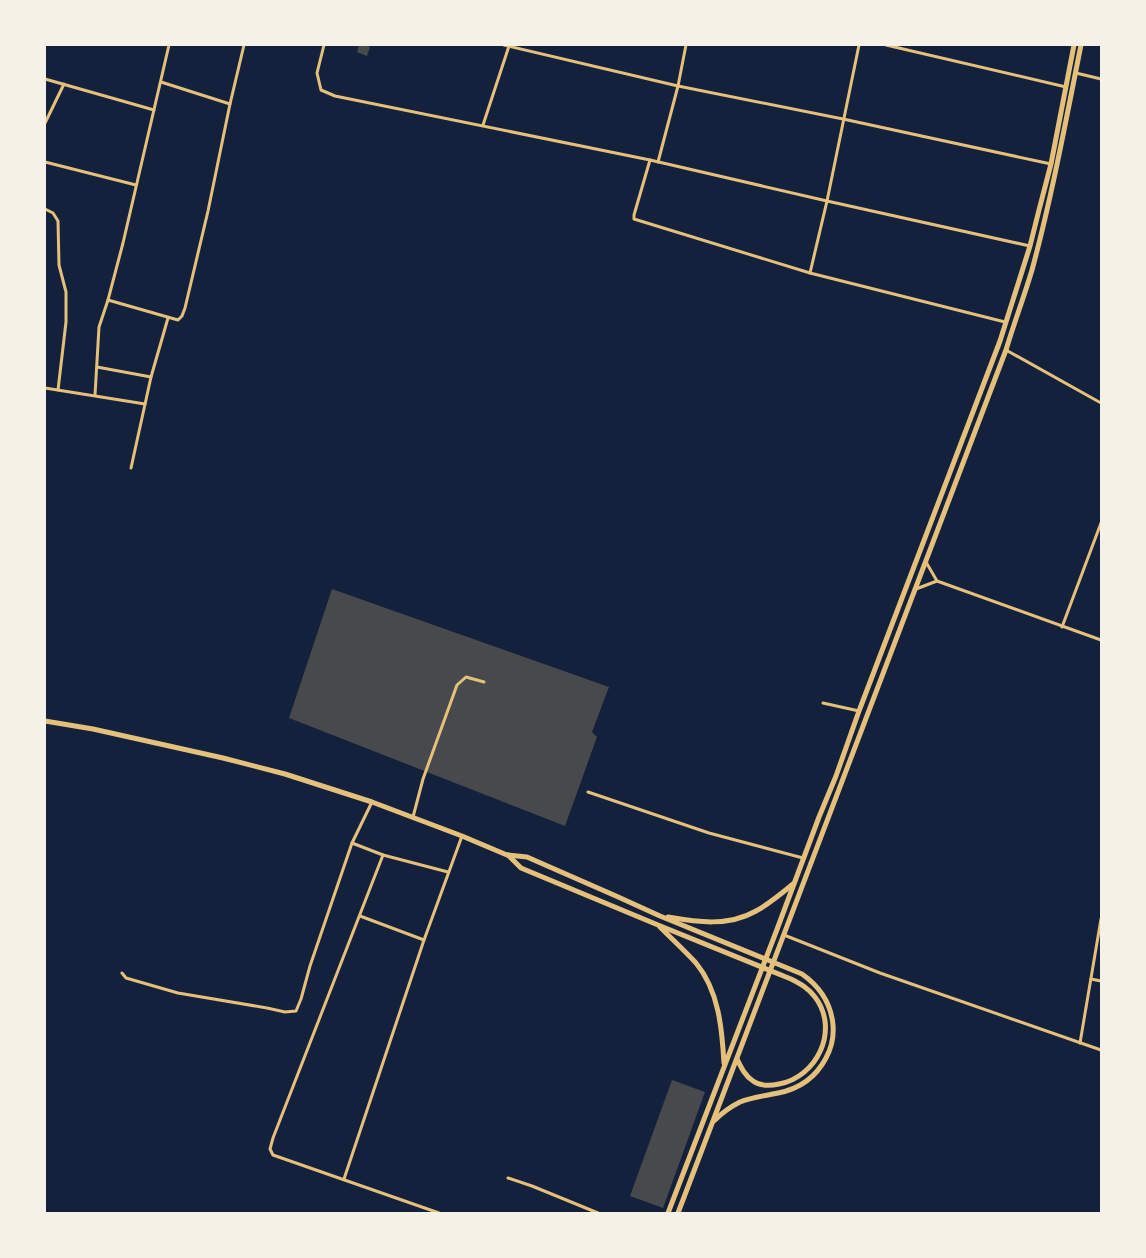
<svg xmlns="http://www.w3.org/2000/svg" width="1146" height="1258" viewBox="0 0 1146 1258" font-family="Commissioner,sans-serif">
  <rect width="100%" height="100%" fill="#14213d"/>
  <!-- building -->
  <g fill="#48494c">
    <path d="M359 45H368V46L370 47 367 56 357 52Z"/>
    <path d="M332 589 609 687 592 732 597 737 565 826 289 718Z"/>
    <path d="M672 1080 705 1092 663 1208 630 1196Z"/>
  </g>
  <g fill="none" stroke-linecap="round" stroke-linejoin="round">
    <!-- minor -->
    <g stroke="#e5c07b" stroke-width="3">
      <path d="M169 45 123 243 108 300 178 320 182 316 185 308 208 211 230 104 244 45"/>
      <path d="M324 45 317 73 321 90 335 96 650 160 827 201 1030 246"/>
      <path d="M504 45 678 86 843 119 1051 164"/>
      <path d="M886 45 1066 87"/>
      <path d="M1076 73 1101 79"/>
      <path d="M45 79 154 110"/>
      <path d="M161 82 230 104"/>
      <path d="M45 123 64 84"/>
      <path d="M483 125 509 46"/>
      <path d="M650 160 634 215V219L810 273 1005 322"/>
      <path d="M45 162 136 185"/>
      <path d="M658 162 678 86 686 45"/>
      <path d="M45 209 53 213 58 221 59 265 66 292V322L58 390"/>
      <path d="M810 273 827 201 859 45"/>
      <path d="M1006 350 1101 403"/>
      <path d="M97 367 151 377"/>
      <path d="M45 388 145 404"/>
      <path d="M95 395 99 327 108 300"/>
      <path d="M131 468 151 377 168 318"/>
      <path d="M926 562 937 581"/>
      <path d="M916 589 937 581 1101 640"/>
      <path d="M1062 627 1101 523"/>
      <path d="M823 703 859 711"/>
      <path d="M588 792 709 833 803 858"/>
      <path d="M413 817 423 779 457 685 466 677 484 682"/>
      <path d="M352 843 383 855 448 872"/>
      <path d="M383 855 273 1138 270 1149 273 1155 439 1213"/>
      <path d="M360 916 424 940"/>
      <path d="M784 935 880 973 1101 1050"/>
      <path d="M122 973 126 978 178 993 267 1008 285 1012 296 1011 301 999 310 966 352 843 372 802"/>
      <path d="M1091 979 1101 981"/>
      <path d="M1080 1043 1101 919"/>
      <path d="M508 1178 532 1186 598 1213"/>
      <path d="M344 1179 424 940 462 836"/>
    </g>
    <!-- trunk -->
    <g stroke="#e5c07b" stroke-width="5">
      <path d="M45 721 93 729 223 758 285 774 372 802 462 836 507 855 527 857 616 896 660 916 802 974C819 986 831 1003 833 1025 834 1037 832 1047 826 1058 816 1077 799 1089 778 1093 765 1096 752 1097 740 1102 730 1107 723 1112 715 1120"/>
      <path d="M508 855 521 868 658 925 791 979C801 984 808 988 815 997 840 1030 817 1077 779 1084 770 1086 760 1086 753 1081 745 1076 741 1067 737 1059"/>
      <path d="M668 917C697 922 728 927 756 911 769 904 781 894 793 884"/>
      <path d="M660 927C672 939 685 951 696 963 719 991 722 1029 724 1063"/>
      <path d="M668 1213 776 932 819 817 836 776 859 711 1000 341 1030 246 1039 210 1051 164 1074 45"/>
      <path d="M678 1213 1006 350C1014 323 1024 297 1032 270 1052 196 1066 120 1081 45"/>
    </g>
  </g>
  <!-- border -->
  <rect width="1146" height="1258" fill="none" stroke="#f6f1e7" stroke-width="92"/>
</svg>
